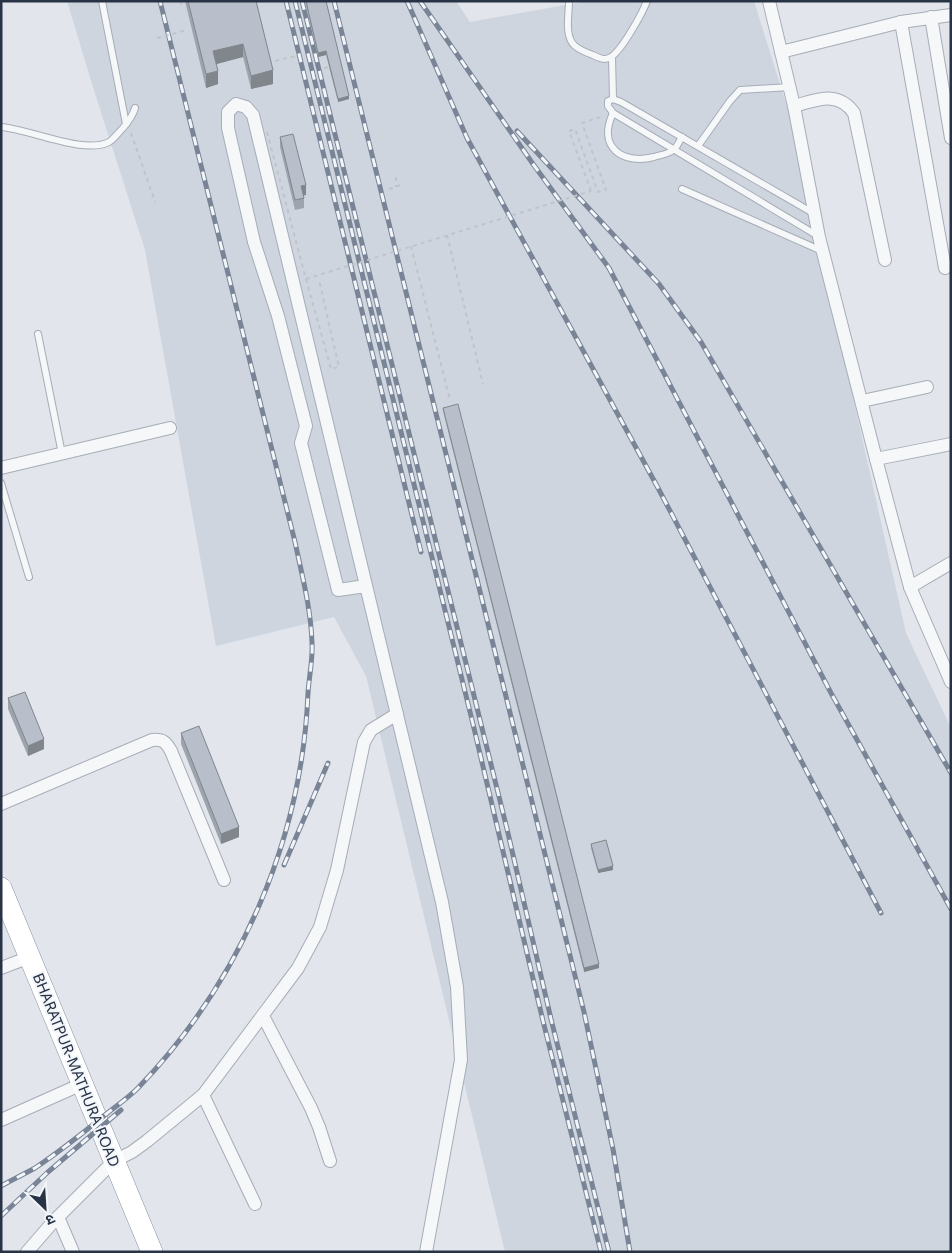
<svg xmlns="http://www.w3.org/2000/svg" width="952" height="1253" viewBox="0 0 952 1253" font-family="'Noto Sans','Noto Sans Devanagari',sans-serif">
  <rect width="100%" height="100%" fill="#e2e6ec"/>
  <!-- built -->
  <path fill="#cfd5de" d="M67 1H456L470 22 587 1H754L789 113 906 633 951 728V1252H505L366 676 334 617 216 646 145 250 92 84Z"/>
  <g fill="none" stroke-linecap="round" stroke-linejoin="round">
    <!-- service casing -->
    <g stroke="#a6adb7" stroke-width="8">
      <g id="service">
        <path d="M102 1 126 124"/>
        <path d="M569 1C569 14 564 37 575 46 580 50 587 53 593 55 599 58 605 61 611 57 622 50 642 14 647 1"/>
        <path d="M612 57 613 99"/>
        <path d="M613 113C597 147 622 165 654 157 660 155 669 154 673 150 677 148 679 141 682 137"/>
        <path d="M1 127C29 129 84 155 109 142 114 139 118 133 123 128 128 122 133 116 135 108"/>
        <path d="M698 146 730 101 740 90 790 87"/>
        <path d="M682 189 822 251"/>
        <path d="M813 213 621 102 613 99 608 101V106L613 113 818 236"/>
        <path d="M38 334 62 454"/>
        <path d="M1 483 29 577"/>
      </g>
    </g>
    <!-- minor casing -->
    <g stroke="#a6adb7" stroke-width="14">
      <g id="minor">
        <path d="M769 1 794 106 819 237 876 459 910 587 951 682"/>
        <path d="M931 17 951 138"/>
        <path d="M901 22 945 268"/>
        <path d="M781 52 901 22 951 15"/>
        <path d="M794 106C817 100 838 90 854 113L885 260"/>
        <path d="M862 401 927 387"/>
        <path d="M876 459 951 444"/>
        <path d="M1 468 170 428"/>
        <path d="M366 586 338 590 301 443 306 426 278 316 254 242 228 128V112L236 104 246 107 253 115 442 902 457 987 461 1060 426 1252"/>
        <path d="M910 587 951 563"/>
        <path d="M1 804 152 740C163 739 166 742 171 751L224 880"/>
        <path d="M1 968 30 957"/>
        <path d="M263 1016 311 1108 319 1127 330 1161"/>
        <path d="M203 1095 255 1204"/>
        <path d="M1 1120 82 1084"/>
        <path d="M58 1217 73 1252"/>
        <path d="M27 1252 53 1222 114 1161 132 1152 147 1141 203 1095 298 968 320 927 337 870 364 742 371 730 397 714"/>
      </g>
    </g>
    <!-- trunk casing -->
    <g stroke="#8793a4" stroke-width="22">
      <path id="trunk" d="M1 888 152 1252"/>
    </g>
    <!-- path -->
    <g stroke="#c0c4ca" stroke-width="2" stroke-dasharray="4 4" stroke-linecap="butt">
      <path d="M180 1 182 8"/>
      <path d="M275 61 296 56"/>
      <path d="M324 68 331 67"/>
      <path d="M131 133 155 202"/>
      <path d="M396 177V187"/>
      <path d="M389 189 404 184"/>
      <path d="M591 191 569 131 575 129 598 192 606 190 582 123 604 116"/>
      <path d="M447 235 483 384"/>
      <path d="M411 246 450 400"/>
      <path d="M306 279 331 369 339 367 319 280"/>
    </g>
    <!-- service -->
    <use href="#service" stroke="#f5f7f9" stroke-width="6"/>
    <!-- minor -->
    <use href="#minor" stroke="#f5f7f9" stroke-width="12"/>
    <!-- trunk -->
    <use href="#trunk" stroke="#fff" stroke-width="21"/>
    <!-- rail casing -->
    <g stroke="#798597" stroke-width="5">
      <g id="rail">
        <path d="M286 1 421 552"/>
        <path d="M295 1 473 724 543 1021 601 1252"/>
        <path d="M302 1 507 829 551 1019 609 1252"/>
        <path d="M334 1 584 1012 613 1149 630 1252"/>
        <path d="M407 1 467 138 657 486 881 913"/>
        <path d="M420 1 533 164 609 268 831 693 951 909"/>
        <path d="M517 131 659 284 701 342 951 773"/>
        <path d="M284 865 328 763"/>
        <path d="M1 1186C12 1180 24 1174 35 1168 59 1152 83 1133 105 1115 116 1106 128 1098 138 1088 240 982 302 840 308 693 309 677 313 659 312 643 311 609 302 575 295 542L160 1"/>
        <path d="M1 1216 48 1172 121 1110"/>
      </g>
    </g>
    <!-- rail -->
    <use href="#rail" stroke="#f2f5f9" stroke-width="3" stroke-dasharray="9" stroke-linecap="butt"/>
    <!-- path-bridge -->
    <g stroke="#c0c4ca" stroke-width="2" stroke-dasharray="4 4" stroke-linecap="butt">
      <path d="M157 38 187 30"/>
      <path d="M267 132 306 279 591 191"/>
    </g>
  </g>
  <!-- wall -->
  <g fill="#9ea4ae">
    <path d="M185 1H256L273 84 251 89 243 57 216 64 218 84 206 88Z"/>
    <path d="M305 1H326L349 99 338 102 326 55 318 57Z"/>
    <path d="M280 137 306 195H304V208L295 210 280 147Z"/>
    <path d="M443 408 599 968 584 972 443 411Z"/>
    <path d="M8 698 44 749 28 756 8 709Z"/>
    <path d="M181 733 239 837 221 844 181 744Z"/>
    <path d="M591 844 613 870 598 873 591 848Z"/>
  </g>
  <!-- shaded-wall -->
  <g fill="#81868d">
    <path d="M243 44V57L213 65V51Z"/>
    <path d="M326 51V55L318 57V53Z"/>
    <path d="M273 70V84L251 89V76Z"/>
    <path d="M218 71V84L206 88V74Z"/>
    <path d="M349 96V99L338 102V99Z"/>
    <path d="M306 185V195L301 196V186Z"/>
    <path d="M44 739V749L28 756V746Z"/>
    <path d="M239 827V837L221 844V834Z"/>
    <path d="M613 866V870L598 873V870Z"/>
    <path d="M599 964V968L584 972V968Z"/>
  </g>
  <!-- building -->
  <g fill="#b8bfca" stroke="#81868d">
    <path d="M188 1H256L273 70 251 76 243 44 213 51 218 71 206 74Z"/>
    <path d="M306 1H326L349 96 338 99 326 51 318 53Z"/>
    <path d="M293 134 306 185 301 186 304 198 295 200 280 137Z"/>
    <path d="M458 404 599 964 584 968 443 408Z"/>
    <path d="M25 692 44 739 28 746 8 698Z"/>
    <path d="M199 726 239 827 221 834 181 733Z"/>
    <path d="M606 840 613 866 598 870 591 844Z"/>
  </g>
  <g text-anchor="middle" stroke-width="4" stroke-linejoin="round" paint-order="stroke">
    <!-- street labels -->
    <g font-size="15" fill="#283346" stroke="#f2f5f9">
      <text transform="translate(76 1070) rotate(68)" y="5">BHARATPUR-MATHURA ROAD</text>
    </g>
  </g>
  <!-- border -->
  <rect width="952" height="1253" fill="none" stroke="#283346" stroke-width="5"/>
  <!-- north arrow -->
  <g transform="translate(45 1208) rotate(155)" stroke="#f2f5f9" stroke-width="4" paint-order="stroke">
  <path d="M0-4L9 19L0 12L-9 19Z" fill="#283346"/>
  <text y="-8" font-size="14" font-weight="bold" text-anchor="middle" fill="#283346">उ</text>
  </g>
</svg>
